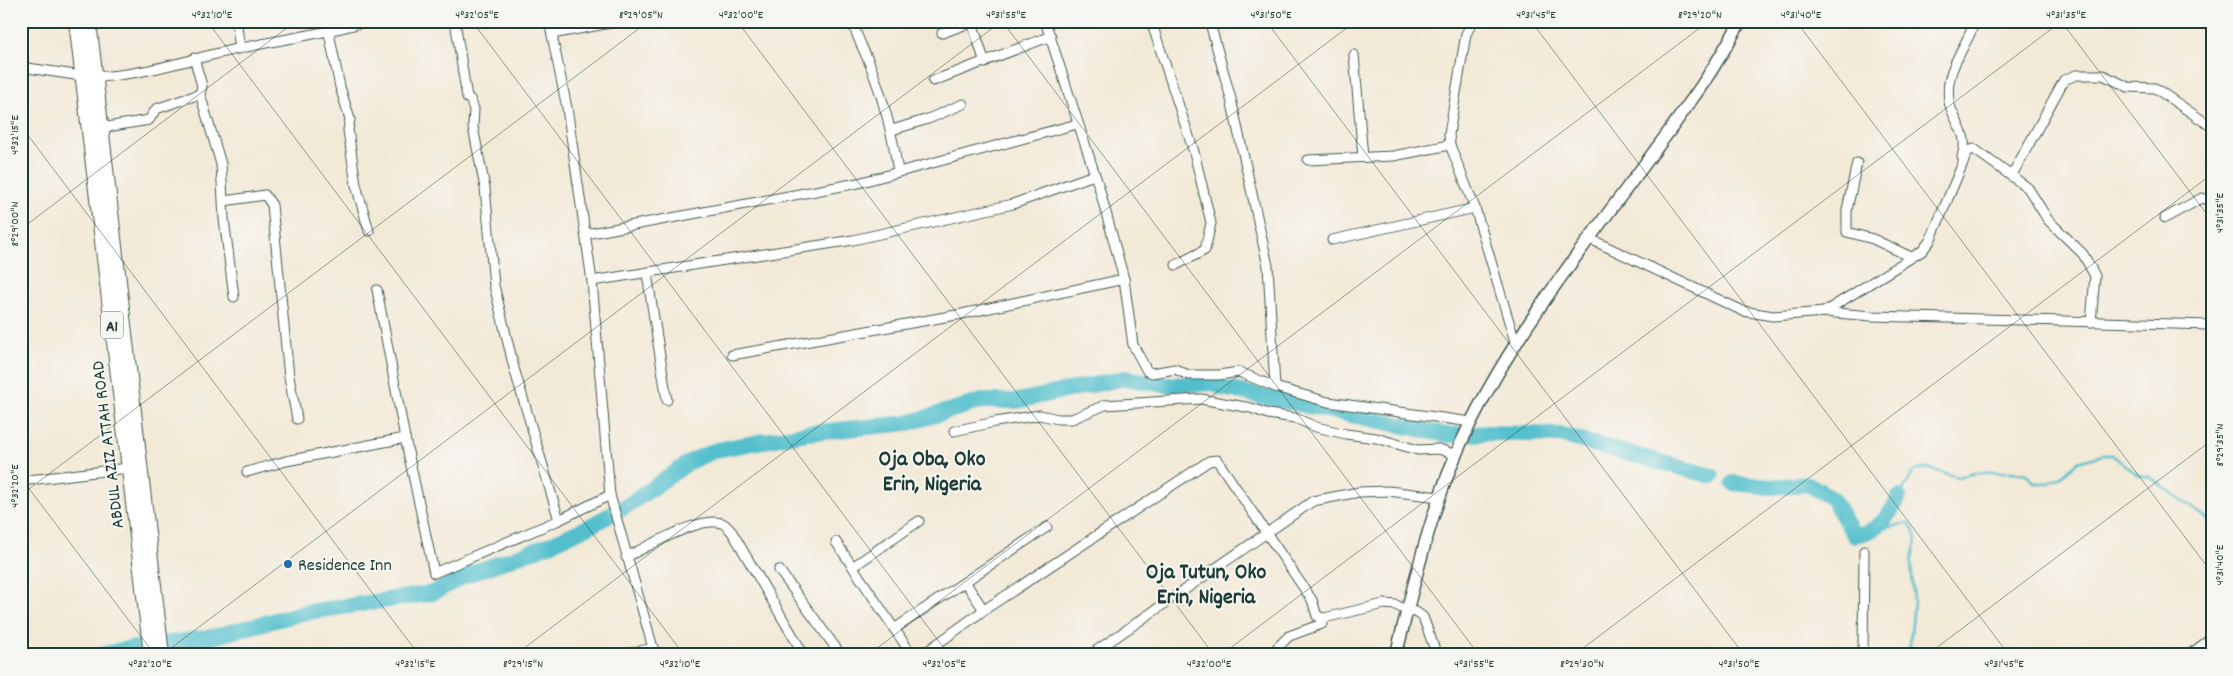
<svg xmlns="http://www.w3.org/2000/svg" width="2233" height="676" viewBox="0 0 2233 676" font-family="Dekko,sans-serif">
  <rect width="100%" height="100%" fill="#f6f6f2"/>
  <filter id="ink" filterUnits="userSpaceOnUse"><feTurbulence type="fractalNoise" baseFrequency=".02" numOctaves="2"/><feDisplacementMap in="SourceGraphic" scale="10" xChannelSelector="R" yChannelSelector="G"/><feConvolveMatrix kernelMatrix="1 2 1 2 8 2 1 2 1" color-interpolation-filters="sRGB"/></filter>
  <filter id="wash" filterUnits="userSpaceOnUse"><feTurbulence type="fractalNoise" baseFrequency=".0096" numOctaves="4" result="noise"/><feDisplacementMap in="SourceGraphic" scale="20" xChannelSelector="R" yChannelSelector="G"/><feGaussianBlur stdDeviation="1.12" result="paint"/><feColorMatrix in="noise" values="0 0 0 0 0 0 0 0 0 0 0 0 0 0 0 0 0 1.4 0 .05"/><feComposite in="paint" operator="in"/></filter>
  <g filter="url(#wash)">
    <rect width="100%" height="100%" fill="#f3e9d7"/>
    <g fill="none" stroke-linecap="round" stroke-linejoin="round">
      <!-- stream -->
      <g stroke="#52bfcc" stroke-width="2.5">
        <path d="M1899 497 1914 471 1926 468 1958 477 1976 473 2014 472 2026 474 2035 483H2049L2059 478 2078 462 2103 455H2112L2138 475 2150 477 2212 522"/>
        <path d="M1870 531 1909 523 1914 531 1916 540 1911 563 1914 602 1909 655"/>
      </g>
      <!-- river -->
      <g stroke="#52bfcc" stroke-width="16">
        <path d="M1733 483 1771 487 1808 484 1832 498 1854 535C1877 533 1889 517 1899 497"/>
        <path d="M102 655 121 650 212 637 302 613 433 593 464 576 546 546 590 526 628 505 691 461 716 450 807 433 908 423 982 401H1017L1125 378 1166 385 1216 383 1222 388 1447 435 1492 433 1560 435 1712 476"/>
      </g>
    </g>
  </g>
  <g filter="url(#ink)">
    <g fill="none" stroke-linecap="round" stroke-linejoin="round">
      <!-- minor casing -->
      <g stroke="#3f574c" stroke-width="11">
        <g id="minor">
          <path d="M236 21 240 48"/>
          <path d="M455 21 467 98 470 99 474 109 473 127 485 188 494 285 514 368 559 520"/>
          <path d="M549 21 567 108 592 281 610 495 655 655"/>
          <path d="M852 21C857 38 865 52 871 67 884 101 893 136 898 171"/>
          <path d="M1045 21 1099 187 1124 279 1133 345 1147 371 1152 373 1175 369 1188 375H1219L1239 372 1275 387 1328 402 1471 422"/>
          <path d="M1151 21 1194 152 1211 223 1205 250 1176 265"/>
          <path d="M1473 21 1466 34 1449 134 1450 145 1475 208 1516 345"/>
          <path d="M1210 23 1231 99 1268 266 1275 387"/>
          <path d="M329 33 340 87 350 119 348 130 356 185 369 231"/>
          <path d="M942 33 972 22 985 63"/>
          <path d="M552 34 621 21"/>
          <path d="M1354 55 1363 157"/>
          <path d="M194 58 202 86 200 94 221 164 224 219 234 297"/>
          <path d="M21 67 82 76"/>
          <path d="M95 77C144 75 190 59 237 49 281 39 325 34 368 21"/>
          <path d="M933 81 1051 36"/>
          <path d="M101 128 149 120 156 109 200 94"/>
          <path d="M892 130 928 119 963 104"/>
          <path d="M1962 157C1963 152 1965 146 1964 141 1964 130 1951 115 1949 101 1944 69 1966 49 1975 21"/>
          <path d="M1308 160 1393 156 1450 145"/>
          <path d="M1857 163 1847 210V232L1873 239 1911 257"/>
          <path d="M2012 175 2064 80 2076 75H2103L2128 87 2155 88 2212 127"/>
          <path d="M224 201 265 195 272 205 289 377 297 419"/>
          <path d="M2165 218 2202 198 2212 201"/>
          <path d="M586 234 858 183 1077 124"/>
          <path d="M1588 238 1743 311 1773 316 1824 312 1872 316 2212 325"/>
          <path d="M1332 240 1475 208"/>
          <path d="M647 274 667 400"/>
          <path d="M592 281 853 240 1013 204 1094 175"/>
          <path d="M377 290 405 438 434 573 559 520 610 495"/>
          <path d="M1824 312 1922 251 1930 241 1968 151 1974 149 2028 188 2048 220 2083 254 2095 276 2091 322"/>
          <path d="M732 355 962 314 1124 279"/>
          <path d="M954 431 995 422 1040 415 1058 419H1072L1105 405 1201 399 1251 408 1268 414 1295 418 1316 427 1346 434 1376 438 1418 450 1439 449 1456 455"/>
          <path d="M247 472 286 461 405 438"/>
          <path d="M21 481 128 468"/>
          <path d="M836 542 912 655"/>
          <path d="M626 557C646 548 703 513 724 524 727 526 730 530 732 532L804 655"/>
          <path d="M854 566 919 521"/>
          <path d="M779 570 841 655"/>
          <path d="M965 582 984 610"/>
          <path d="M894 629 1047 527"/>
          <path d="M622 655 653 648"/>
          <path d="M922 655 984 610 1209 461 1217 460 1312 600 1317 616 1324 618 1384 604 1396 605 1407 611 1416 612 1423 617 1437 655"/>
          <path d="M1090 655 1313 501 1359 492 1388 491 1439 497"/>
          <path d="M1270 655 1289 636 1322 624 1324 618"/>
          <path d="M1863 655 1864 551"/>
          <path d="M2189 655 2212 638"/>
        </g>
      </g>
      <!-- major casing -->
      <g stroke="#3f574c" stroke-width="14">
        <path id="major" d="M1396 655C1416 576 1434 495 1471 422 1531 303 1620 203 1695 95 1712 72 1726 46 1741 21"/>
      </g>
      <!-- highway casing -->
      <g stroke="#3f574c" stroke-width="16">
        <g id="highway">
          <path d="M76 21 151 655"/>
          <path d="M89 21 162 655"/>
        </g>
      </g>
      <!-- minor -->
      <use href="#minor" stroke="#fff" stroke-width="9"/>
      <!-- major -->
      <use href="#major" stroke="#fff" stroke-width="11"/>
      <!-- highway -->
      <use href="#highway" stroke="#fff" stroke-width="14"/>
    </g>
  </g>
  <!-- ticks -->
  <path fill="none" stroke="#1f3d34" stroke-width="1" stroke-opacity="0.45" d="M207 21 684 655M472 21 949 655M737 21 1214 655M1002 21 1479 655M1266 21 1744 655M1531 21 2009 655M1796 21 2212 573M2061 21 2212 221M21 126 419 655M21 229 296 21M21 478 155 655M21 495 649 21M162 655 1002 21M515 655 1356 21M868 655 1709 21M1221 655 2062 21M1574 655 2212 174M1927 655 2212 440"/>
  <!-- markers -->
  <circle fill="#1f6fb2" stroke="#f6f6f2" stroke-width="2" cx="288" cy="564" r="5"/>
  <g text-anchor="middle" stroke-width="4" stroke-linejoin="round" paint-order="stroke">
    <!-- shield labels -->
    <rect fill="#f6f6f2" stroke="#60746d" stroke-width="1" x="101" y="311.5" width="22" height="27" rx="4"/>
    <g font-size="16" font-weight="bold" fill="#1f3d34">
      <text x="112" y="331">A1</text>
    </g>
    <!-- street labels -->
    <g font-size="18" fill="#1f3d34" stroke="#f6f6f2">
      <text transform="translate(107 445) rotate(-97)" y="6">ABDUL AZIZ ATTAH ROAD</text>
    </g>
    <!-- poi labels -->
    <g font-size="18" fill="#1f3d34" stroke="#f6f6f2" text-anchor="start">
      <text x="298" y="570">Residence Inn</text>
    </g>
    <!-- district labels -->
    <g font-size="22" font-weight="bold" fill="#1f3d34" stroke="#f6f6f2">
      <text x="932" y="465">Oja Oba, Oko<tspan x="932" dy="25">Erin, Nigeria</tspan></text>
      <text x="1206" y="578">Oja Tutun, Oko<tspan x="1206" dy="25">Erin, Nigeria</tspan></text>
    </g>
  </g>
  <!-- margin -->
  <rect width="2233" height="676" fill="none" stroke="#f6f6f2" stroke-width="55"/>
  <rect x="28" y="28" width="2178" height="620" fill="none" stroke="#1f3d34" stroke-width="2"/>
  <g font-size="12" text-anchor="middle" fill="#1f3d34">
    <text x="212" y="18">4°32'10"E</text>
    <text x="477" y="18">4°32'05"E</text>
    <text x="641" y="18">8°29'05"N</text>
    <text x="741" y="18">4°32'00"E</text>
    <text x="1006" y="18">4°31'55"E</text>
    <text x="1271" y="18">4°31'50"E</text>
    <text x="1536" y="18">4°31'45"E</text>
    <text x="1700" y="18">8°29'20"N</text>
    <text x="1801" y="18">4°31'40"E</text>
    <text x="2066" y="18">4°31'35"E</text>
    <text transform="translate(14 135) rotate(-90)" y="4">4°32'15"E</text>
    <text transform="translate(2219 213) rotate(-90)" y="4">4°31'35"E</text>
    <text transform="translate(14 224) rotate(-90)" y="4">8°29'00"N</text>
    <text transform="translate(2219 445) rotate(-90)" y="4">8°29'35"N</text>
    <text transform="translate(14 486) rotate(-90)" y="4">4°32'20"E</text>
    <text transform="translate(2219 565) rotate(-90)" y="4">4°31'40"E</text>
    <text x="150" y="667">4°32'20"E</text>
    <text x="415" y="667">4°32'15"E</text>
    <text x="523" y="667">8°29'15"N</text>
    <text x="680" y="667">4°32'10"E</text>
    <text x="944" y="667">4°32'05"E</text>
    <text x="1209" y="667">4°32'00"E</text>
    <text x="1474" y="667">4°31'55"E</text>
    <text x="1582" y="667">8°29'30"N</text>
    <text x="1739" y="667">4°31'50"E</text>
    <text x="2004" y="667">4°31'45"E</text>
  </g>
</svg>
